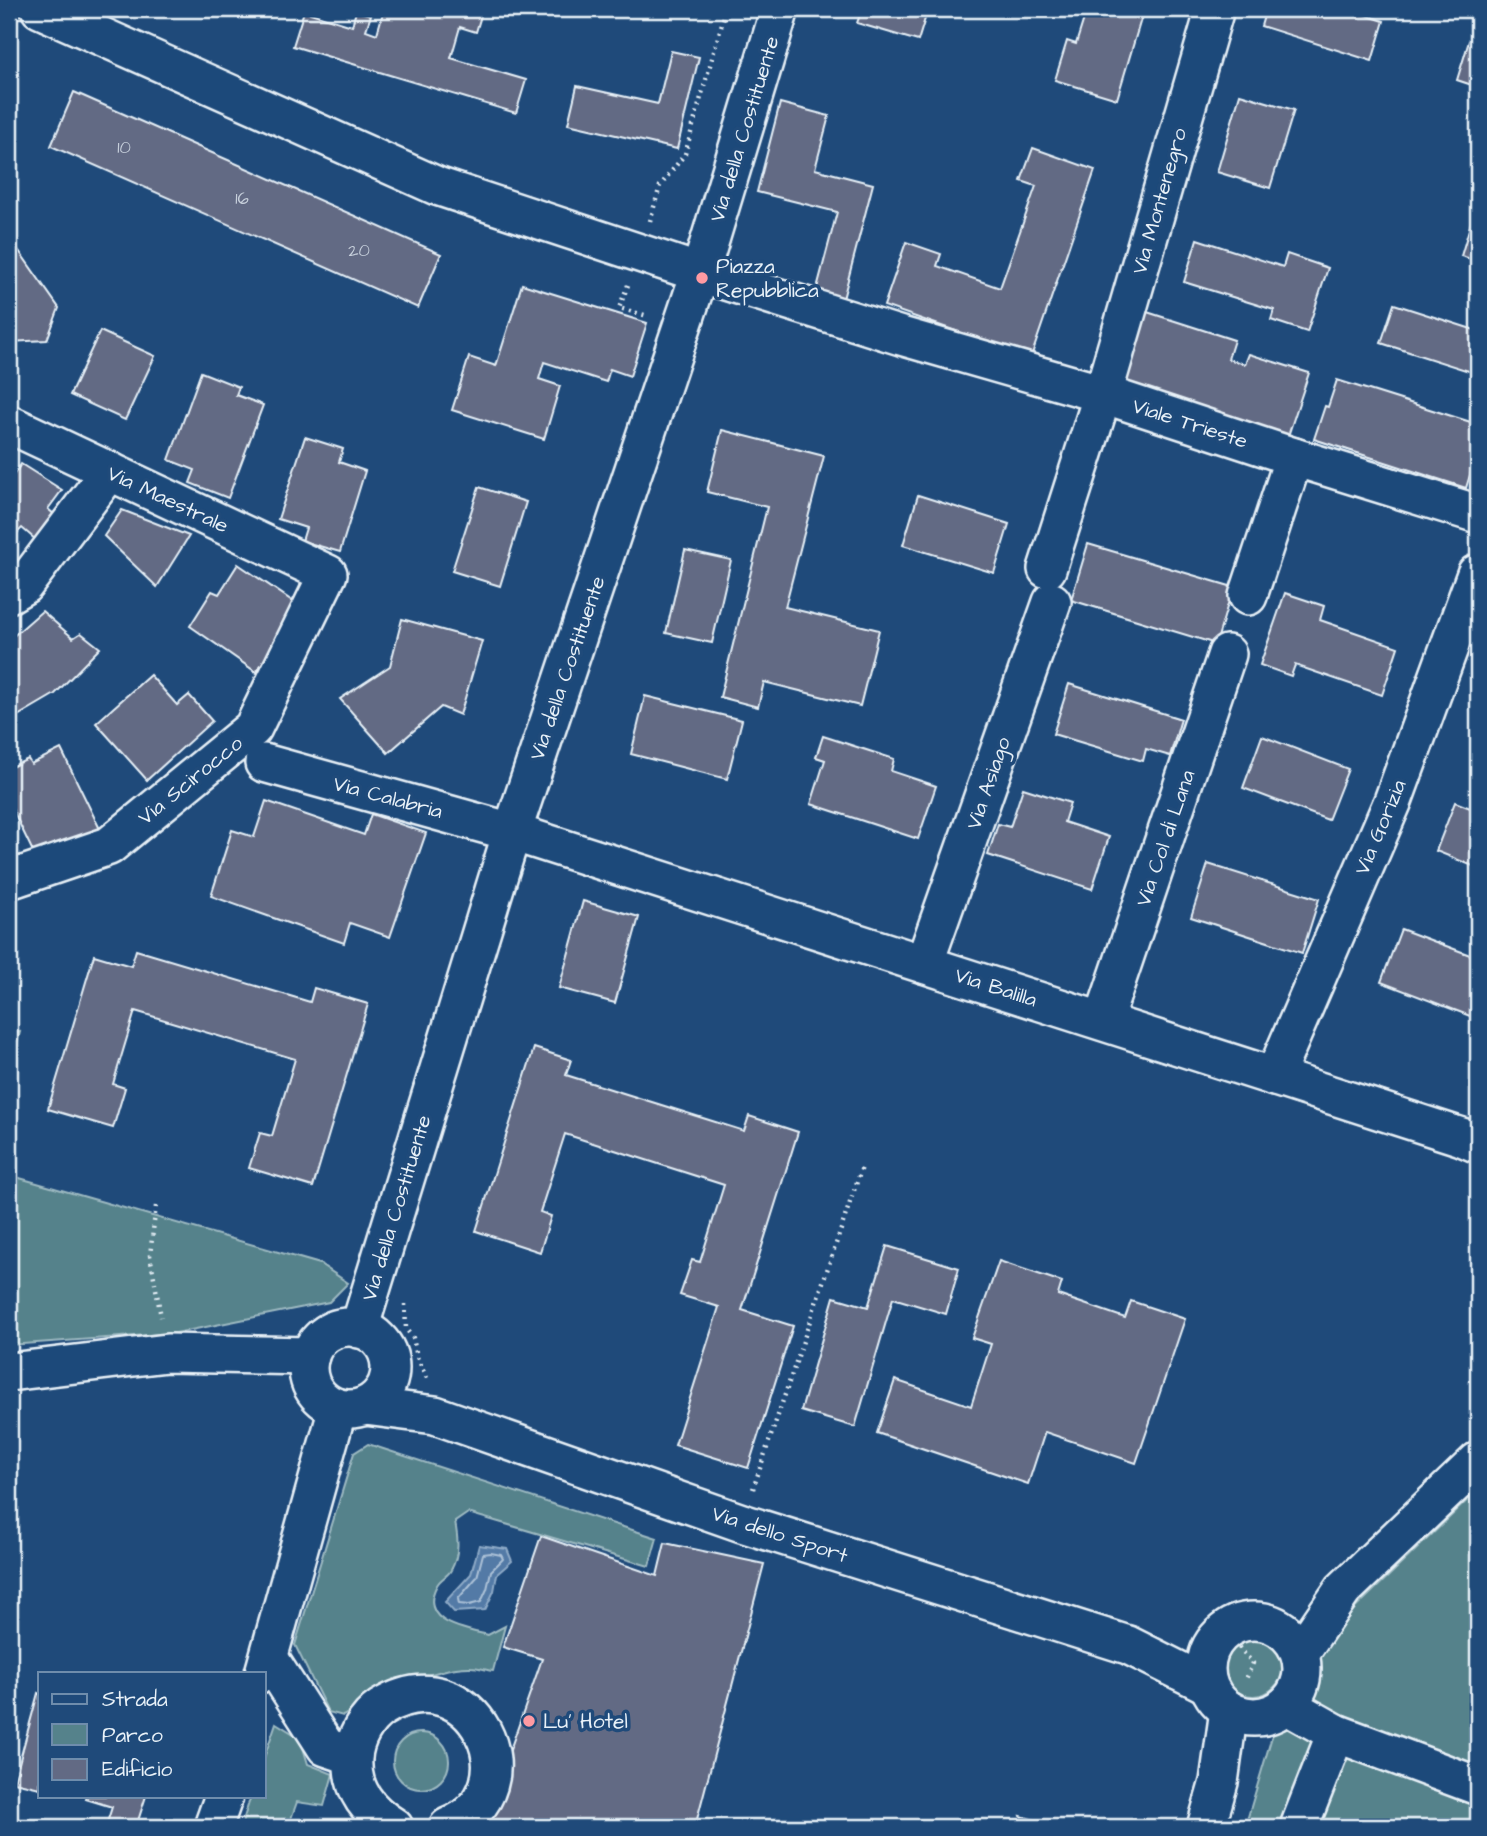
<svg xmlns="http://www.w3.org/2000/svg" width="1487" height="1836" viewBox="0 0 1487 1836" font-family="'Architects Daughter',sans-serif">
  <rect width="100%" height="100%" fill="#1f4a7a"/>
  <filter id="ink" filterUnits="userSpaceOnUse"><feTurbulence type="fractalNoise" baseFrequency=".0143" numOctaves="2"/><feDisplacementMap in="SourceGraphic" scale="14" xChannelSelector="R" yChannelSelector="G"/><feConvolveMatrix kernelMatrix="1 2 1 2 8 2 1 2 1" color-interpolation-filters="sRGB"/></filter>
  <g filter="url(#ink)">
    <!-- green -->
    <g fill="#55828b" stroke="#9ebac2" stroke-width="2">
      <path d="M20 1032 9 1072V1033Z"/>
      <path d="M9 1175 320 1264 348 1283 329 1302 176 1333 9 1345Z"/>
      <path d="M368 1444 657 1538 649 1566 468 1513 455 1522C458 1538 460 1554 451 1570 448 1576 440 1579 437 1585 417 1622 463 1629 488 1635L505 1626 493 1671C486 1670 478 1667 471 1667 436 1666 372 1696 343 1716L328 1712 295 1645 354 1453Z"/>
      <path d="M1478 1490V1827H1245L1273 1733 1344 1619Z"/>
      <circle cx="1253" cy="1666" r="30"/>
      <path d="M276 1723 300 1738 308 1764 333 1774 324 1806 297 1802 288 1827H241L251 1796H264V1758Z"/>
      <circle cx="421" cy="1761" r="28"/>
    </g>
    <!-- water -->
    <path fill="#527aa6" stroke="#8eaac7" stroke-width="2" d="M479 1545 507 1549 512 1561 497 1574 494 1591 485 1610 454 1612 445 1602 471 1574Z"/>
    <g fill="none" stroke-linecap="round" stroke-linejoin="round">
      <!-- shore -->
      <path stroke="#acc1d7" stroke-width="2" d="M491 1553 501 1555 503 1559 491 1571 487 1589 481 1602 469 1605 459 1604 458 1599 477 1577 483 1554Z"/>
    </g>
    <!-- building -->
    <g fill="#626a84" stroke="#e8f1f8" stroke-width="2">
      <path d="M384 9H483L476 32 460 27 451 58 526 80 516 113 293 46 304 11 352 26 356 11 371 15 366 30 377 34Z"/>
      <path d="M862 9H928L918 41 857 23Z"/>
      <path d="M1087 9H1144L1117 99 1055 80 1067 41 1076 44Z"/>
      <path d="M1266 9H1346L1384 21 1372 61 1261 26Z"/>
      <path d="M1469 41 1478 44V87L1457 80Z"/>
      <path d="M671 51 699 57 677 149 568 124 577 86 658 104Z"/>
      <path d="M74 92 441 254 418 308 51 146Z"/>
      <path d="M1240 94 1294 110 1270 188 1217 172Z"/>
      <path d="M780 103 829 116 815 169 873 184 843 299 816 292 837 212 757 192Z"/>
      <path d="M1033 148 1095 170 1031 357 884 306 906 242 941 254 937 266 1000 288 1036 186 1021 181Z"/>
      <path d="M1478 199V261L1461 256Z"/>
      <path d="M1197 239 1283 267 1287 254 1328 268 1307 332 1271 320 1274 310 1184 282Z"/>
      <path d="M12 241 59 308 47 340 9 342V242Z"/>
      <path d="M522 284 647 323 630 376 610 369 606 382 544 362 539 379 560 386 544 439 452 410 469 357 496 366Z"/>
      <path d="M1394 304 1478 331V374L1381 343Z"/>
      <path d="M1147 312 1234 340 1228 359 1245 364 1249 354 1309 373 1288 436 1123 384Z"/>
      <path d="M100 331 155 356 125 420 70 395Z"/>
      <path d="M201 372 239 387 236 395 263 405 228 498 190 483 195 470 169 460Z"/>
      <path d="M1337 380 1477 424 1472 442 1478 444V449L1466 488 1314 439 1325 406 1328 407Z"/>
      <path d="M722 430 824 456 785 607 879 630 860 706 764 682 758 707 720 697 767 507 707 492Z"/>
      <path d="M305 437 343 449 339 462 365 471 340 552 302 541 306 528 278 519Z"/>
      <path d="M21 464 62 490 48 509 62 521 43 546 22 528 9 541V478L11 479Z"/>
      <path d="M479 487 526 502 500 586 452 571Z"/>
      <path d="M918 495 1009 524 994 573 903 545Z"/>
      <path d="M122 510 189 536 157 587 104 536Z"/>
      <path d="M1088 544 1233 587 1216 644 1071 600Z"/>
      <path d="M685 550 731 560 712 643 666 633Z"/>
      <path d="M238 564 301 607 256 672 190 626 212 591 219 594Z"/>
      <path d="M1285 593 1324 606 1320 620 1398 647 1382 695 1295 665 1291 676 1260 665Z"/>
      <path d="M42 611 73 638 81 633 100 648 55 694 9 721V640Z"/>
      <path d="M402 619 482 641 460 715 441 707 388 753 340 699 390 666Z"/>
      <path d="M150 675 177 705 189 695 212 721 147 780 96 723Z"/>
      <path d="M1069 684 1181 719 1170 756 1146 749 1143 761 1053 734Z"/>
      <path d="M645 696 742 720 727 779 631 754Z"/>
      <path d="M823 736 894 759 891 771 936 786 918 839 811 804 825 760 816 757Z"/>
      <path d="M1262 736 1348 769 1328 820 1243 788Z"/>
      <path d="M61 749 100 829 37 860 9 802V768L28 759 31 764Z"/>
      <path d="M1023 788 1070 803 1064 822 1109 837 1092 889 988 855 998 824 1010 827Z"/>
      <path d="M266 801 364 835 371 814 426 833 390 937 350 923 344 943 211 896 232 830 254 837Z"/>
      <path d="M1455 802 1478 811V868L1436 851Z"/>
      <path d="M1208 864 1319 899 1302 953 1191 917Z"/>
      <path d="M583 901 639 917 615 1003 559 988Z"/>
      <path d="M1401 929 1478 958V1019L1381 982Z"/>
      <path d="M136 950 310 1002 314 988 368 1004 313 1187 249 1168 260 1133 272 1136 295 1059 135 1011 113 1084 125 1088 113 1128 48 1109 94 955 131 966Z"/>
      <path d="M534 1048 571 1060 566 1075 744 1131 749 1116 798 1132 742 1310 793 1326 748 1468 675 1445 719 1307 680 1295 692 1260 700 1262 724 1185 565 1134 540 1212 551 1216 540 1252 476 1231Z"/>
      <path d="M887 1246 959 1268 946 1314 893 1298 855 1427 801 1411 834 1297 868 1307Z"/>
      <path d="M999 1261 1062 1282 1058 1295 1125 1318 1131 1301 1185 1319 1136 1463 1045 1432 1028 1484 877 1433 895 1380 971 1406 991 1344 972 1338Z"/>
      <path d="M541 1536 657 1576 665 1543 764 1564 695 1827H483L542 1659 503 1647Z"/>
      <path d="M38 1693 40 1694V1788L14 1782Z"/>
      <path d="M87 1796H146L136 1827 106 1826 112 1807 86 1799Z"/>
      <path d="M1021 1816 1060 1827H1024Z"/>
    </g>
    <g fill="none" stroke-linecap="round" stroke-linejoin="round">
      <!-- minor casing -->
      <g stroke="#e8f1f8" stroke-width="42">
        <g id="minor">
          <path d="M40 9 437 186 700 273 901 336 1103 394 1294 457 1478 514"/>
          <path d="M9 424 328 574 253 728 109 846 9 880"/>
          <path d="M1047 569 1103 394 1215 9"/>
          <path d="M9 594 24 585 110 471"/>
          <path d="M1248 596 1294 457"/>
          <path d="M264 763 512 832 1462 1137 1478 1144"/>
          <path d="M924 964 1052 602"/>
          <path d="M1103 1021 1227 654"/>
          <path d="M1274 1077 1393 801 1476 574"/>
          <circle cx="349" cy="1368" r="41"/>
          <path d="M359 1329 512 832 700 273 780 9"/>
          <path d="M9 1372 167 1353 310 1356"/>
          <path d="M365 1406 435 1415 742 1523 1128 1645 1208 1685"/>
          <circle cx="1254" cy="1669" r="48"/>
          <path d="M1300 1653 1343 1590 1478 1461"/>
          <path d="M269 1658 326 1747 353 1756"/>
          <path d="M264 1673 338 1408"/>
          <path d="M1286 1705 1336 1733 1478 1786"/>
          <path d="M213 1827 224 1796"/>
          <path d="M394 1827C368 1811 351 1790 353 1758 354 1739 366 1718 381 1708 472 1651 539 1789 448 1827"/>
          <path d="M1206 1827 1219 1782 1229 1710"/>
          <path d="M1299 1827 1336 1733"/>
        </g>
      </g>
      <!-- path -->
      <g stroke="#e8f1f8" stroke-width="4.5" stroke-dasharray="2 5" stroke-linecap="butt">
        <path d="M650 221 660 186 685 154 726 9"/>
        <path d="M628 285 619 308 648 316"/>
        <path d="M156 1206 150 1255 161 1317"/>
        <path d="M405 1304 406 1329 413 1338 417 1357 427 1378"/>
        <path d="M753 1489 862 1167"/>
        <path d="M1234 1642 1253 1663 1246 1679"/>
      </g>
      <!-- minor -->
      <use href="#minor" stroke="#1f4a7a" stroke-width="37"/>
    </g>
  </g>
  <!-- markers -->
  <g fill="#ff9aa2" stroke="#1f4a7a" stroke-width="2.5">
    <circle cx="702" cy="278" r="7"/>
    <circle cx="529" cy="1721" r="7"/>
  </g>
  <g text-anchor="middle" stroke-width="7" stroke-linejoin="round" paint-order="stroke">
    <!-- number labels -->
    <g font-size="18" fill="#c6cfdb">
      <text x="124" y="153">10</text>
      <text x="242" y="204">16</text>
      <text x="359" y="256">20</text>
    </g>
    <!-- street labels -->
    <g font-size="21" fill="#e8f1f8" stroke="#1f4a7a">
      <text transform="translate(744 129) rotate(-73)" y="7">Via della Costituente</text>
      <text transform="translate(1159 201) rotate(-74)" y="7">Via Montenegro</text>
      <text transform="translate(1190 423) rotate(18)" y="7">Viale Trieste</text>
      <text transform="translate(168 499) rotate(25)" y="7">Via Maestrale</text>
      <text transform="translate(567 668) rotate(-71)" y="7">Via della Costituente</text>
      <text transform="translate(190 780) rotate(-39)" y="7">Via Scirocco</text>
      <text transform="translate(988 783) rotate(-71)" y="7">Via Asiago</text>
      <text transform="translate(388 797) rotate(15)" y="7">Via Calabria</text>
      <text transform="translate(1380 827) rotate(-67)" y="7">Via Gorizia</text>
      <text transform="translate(1165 838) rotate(-71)" y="7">Via Col di Lana</text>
      <text transform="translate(996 987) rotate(18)" y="7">Via Balilla</text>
      <text transform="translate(396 1208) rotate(-73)" y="7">Via della Costituente</text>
      <text transform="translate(780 1534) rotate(18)" y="7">Via dello Sport</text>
    </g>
    <!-- poi labels -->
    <g font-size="21" fill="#e8f1f8" stroke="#1f4a7a" text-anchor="start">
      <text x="716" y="273">Piazza<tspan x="716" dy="24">Repubblica</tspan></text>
      <text x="543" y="1728">Lu' Hotel</text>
    </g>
  </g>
  <!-- margin -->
  <rect width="1487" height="1836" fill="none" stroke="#1f4a7a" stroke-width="35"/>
  <rect x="18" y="18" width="1452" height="1801" fill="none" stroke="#e8f1f8" stroke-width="2.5" filter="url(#ink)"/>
  <!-- legend -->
  <rect x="38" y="1672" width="228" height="126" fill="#1f4a7a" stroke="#6f8dac" stroke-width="2"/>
  <rect x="52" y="1694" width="35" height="10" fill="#1f4a7a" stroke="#6f8dac" stroke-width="2"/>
  <text x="102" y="1706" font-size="21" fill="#e8f1f8">Strada</text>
  <rect x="52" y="1724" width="35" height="21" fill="#55828b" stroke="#6f8dac" stroke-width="2"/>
  <text x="102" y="1742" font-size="21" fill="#e8f1f8">Parco</text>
  <rect x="52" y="1759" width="35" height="21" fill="#626a84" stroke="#6f8dac" stroke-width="2"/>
  <text x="102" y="1776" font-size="21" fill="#e8f1f8">Edificio</text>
</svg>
